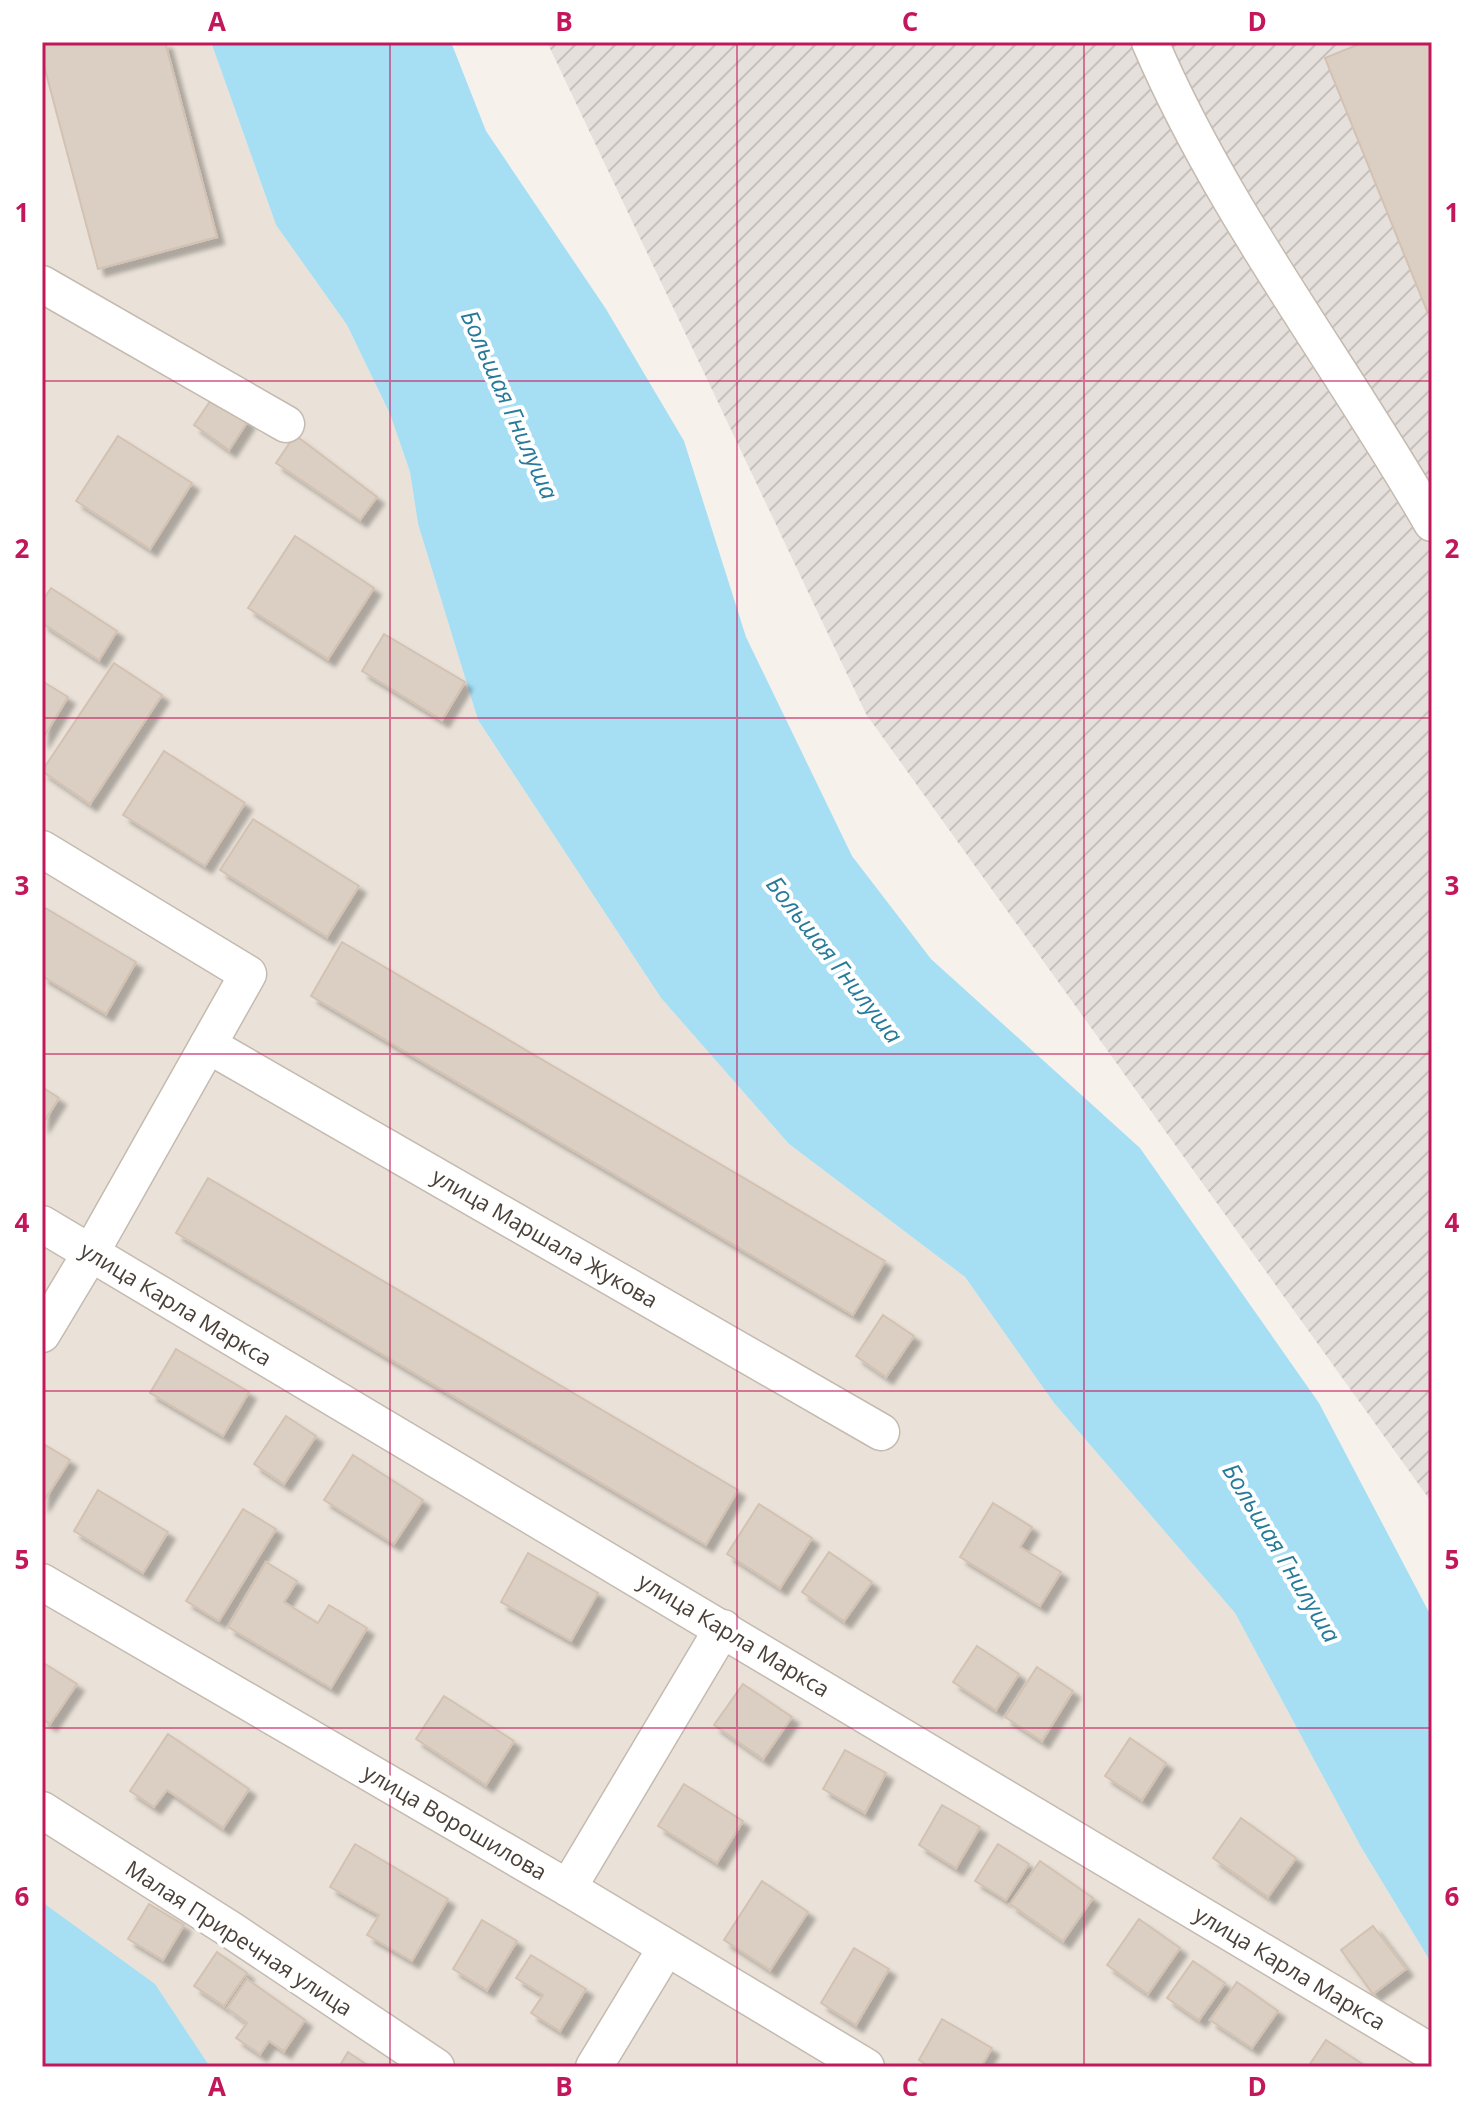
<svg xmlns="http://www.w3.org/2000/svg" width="1474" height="2109" viewBox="0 0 1474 2109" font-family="'Open Sans',sans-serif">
  <defs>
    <pattern id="industrial-furrows" width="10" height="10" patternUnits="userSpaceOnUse" patternTransform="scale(2)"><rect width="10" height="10" fill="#e6e0dc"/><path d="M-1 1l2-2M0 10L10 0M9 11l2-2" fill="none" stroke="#c7c1be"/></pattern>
    <filter id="shadow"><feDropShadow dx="7" dy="7" stdDeviation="2" flood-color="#0004"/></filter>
  </defs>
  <rect width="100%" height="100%" fill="#f6f1eb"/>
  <!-- residential -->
  <path fill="#eae2d8" d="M42 42H211L276 225 347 325 390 414 410 472 418 524 478 720 661 998 789 1144 965 1277 1054 1403 1235 1613 1361 1847 1432 1964V2067H42Z"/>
  <!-- industrial -->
  <path fill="url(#industrial-furrows)" d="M547 42H1432V1503L866 714Z"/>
  <!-- water -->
  <g fill="#a6dff4">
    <path d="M211 42H451L486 131 606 309 684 441 746 637 852 856 931 959 1140 1148 1319 1403 1432 1618V1964L1361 1847 1235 1613 1054 1403 965 1277 789 1144 661 998 478 720 418 524 410 472 390 414 347 325 276 225Z"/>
    <path d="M42 1902 155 1984 210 2067H42Z"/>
  </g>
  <!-- building -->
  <g fill="#dbcec2" stroke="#d3c2b2" stroke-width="2" filter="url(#shadow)">
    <path d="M42 42H165L217 237 98 269 42 58Z"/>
    <path d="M1364 42H1432V309L1427 311 1325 58Z"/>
    <path d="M213 397 248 421 229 450 194 425Z"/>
    <path d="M295 435 377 497 360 520 276 463Z"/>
    <path d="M118 436 192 483 150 549 76 501Z"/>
    <path d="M295 536 374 588 328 659 248 608Z"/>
    <path d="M51 588 117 631 99 660 42 623V601Z"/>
    <path d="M384 634 465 682 442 720 362 671Z"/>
    <path d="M114 663 162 695 90 804 42 771Z"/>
    <path d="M42 681 68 697 42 740Z"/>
    <path d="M164 751 245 803 205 866 123 815Z"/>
    <path d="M253 819 359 886 327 937 220 870Z"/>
    <path d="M42 906 136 962 106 1014 42 976Z"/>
    <path d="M342 942 885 1261 853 1315 311 996Z"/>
    <path d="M42 1087 59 1098 42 1125Z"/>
    <path d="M208 1178 738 1490 706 1545 176 1233Z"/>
    <path d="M883 1315 914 1336 886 1377 856 1356Z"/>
    <path d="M176 1349 249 1392 223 1436 150 1393Z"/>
    <path d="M286 1416 316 1436 284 1484 254 1464Z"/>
    <path d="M42 1443 70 1460 42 1504Z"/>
    <path d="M353 1455 423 1500 394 1544 324 1500Z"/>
    <path d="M98 1490 168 1532 143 1573 74 1531Z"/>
    <path d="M993 1503 1032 1527 1020 1547 1061 1572 1040 1606 960 1557Z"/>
    <path d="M759 1504 812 1538 780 1588 727 1554Z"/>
    <path d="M243 1509 276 1529 219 1621 186 1601Z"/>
    <path d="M829 1552 872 1582 844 1621 802 1592Z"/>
    <path d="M528 1553 598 1593 571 1641 501 1602Z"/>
    <path d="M266 1562 297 1581 284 1602 318 1623 329 1605 367 1628 331 1688 228 1627Z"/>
    <path d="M977 1646 1019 1674 996 1710 953 1682Z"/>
    <path d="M42 1662 77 1684 50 1724 42 1719Z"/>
    <path d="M1037 1667 1073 1691 1042 1741 1005 1717Z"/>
    <path d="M743 1684 792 1717 763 1759 714 1725Z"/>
    <path d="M444 1696 514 1741 486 1785 416 1739Z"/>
    <path d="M168 1734 249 1789 223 1828 167 1790 154 1807 130 1791Z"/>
    <path d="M1130 1738 1166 1763 1142 1800 1105 1776Z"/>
    <path d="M845 1750 886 1773 865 1813 823 1789Z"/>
    <path d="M684 1784 743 1821 717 1863 658 1826Z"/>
    <path d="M942 1805 980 1827 956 1868 919 1845Z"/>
    <path d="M1241 1818 1296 1858 1268 1897 1213 1858Z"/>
    <path d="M355 1844 448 1899 412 1961 367 1935 379 1915 330 1887Z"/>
    <path d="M998 1844 1029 1864 1006 1900 975 1881Z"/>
    <path d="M1040 1861 1093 1898 1063 1941 1010 1904Z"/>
    <path d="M762 1881 808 1912 770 1970 724 1940Z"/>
    <path d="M149 1904 184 1925 163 1960 128 1939Z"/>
    <path d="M1139 1919 1180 1948 1148 1994 1107 1965Z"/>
    <path d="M482 1920 517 1941 487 1990 453 1969Z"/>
    <path d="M1373 1926 1406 1969 1373 1994 1341 1950Z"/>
    <path d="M854 1948 889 1969 856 2025 821 2003Z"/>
    <path d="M217 1952 247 1973 224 2006 194 1986Z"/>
    <path d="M531 1955 586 1989 560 2031 531 2013 543 1995 516 1978Z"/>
    <path d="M1193 1961 1225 1983 1199 2020 1167 1998Z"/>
    <path d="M247 1979 305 2020 284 2051 269 2041 260 2054 236 2038 247 2023 227 2008Z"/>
    <path d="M1237 1982 1278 2011 1252 2048 1210 2020Z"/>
    <path d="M942 2019 992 2048 981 2067H930L919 2060Z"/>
    <path d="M1326 2040 1367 2067H1308Z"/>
    <path d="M348 2052 370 2067H339Z"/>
  </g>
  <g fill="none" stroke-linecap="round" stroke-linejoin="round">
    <!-- minor casing -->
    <g stroke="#c5baaf" stroke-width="39">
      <g id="minor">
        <path d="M1150 42C1223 213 1340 362 1432 523"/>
        <path d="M42 284 286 424"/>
        <path d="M42 849 248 974 90 1254 42 1334"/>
        <path d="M208 1045 881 1432"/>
        <path d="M42 1224 1424 2048"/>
        <path d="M42 1582 568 1888 866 2067"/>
        <path d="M42 1810 231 1930 436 2067"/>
        <path d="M568 1888 723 1628"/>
        <path d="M594 2067 666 1948"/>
      </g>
    </g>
    <!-- minor -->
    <use href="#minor" stroke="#fff" stroke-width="36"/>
  </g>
  <!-- grid -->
  <path fill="none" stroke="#c2185b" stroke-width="2" stroke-opacity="0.55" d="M390 42V2067M737 42V2067M1084 42V2067M42 381H1432M42 718H1432M42 1054H1432M42 1391H1432M42 1728H1432"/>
  <g text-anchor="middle" stroke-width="8" stroke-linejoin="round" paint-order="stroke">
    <!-- street labels -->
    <g font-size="22" fill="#4a4038" stroke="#fff">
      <text transform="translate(545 1238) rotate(30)" y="8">улица Маршала Жукова</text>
      <text transform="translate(176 1304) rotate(31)" y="8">улица Карла Маркса</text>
      <text transform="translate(734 1635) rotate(31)" y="8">улица Карла Маркса</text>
      <text transform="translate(455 1822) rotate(30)" y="8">улица Ворошилова</text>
      <text transform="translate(239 1938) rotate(33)" y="8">Малая Приречная улица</text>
      <text transform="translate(1290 1968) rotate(31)" y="8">улица Карла Маркса</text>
    </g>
    <!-- water labels -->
    <g font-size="24" font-style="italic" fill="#267a9a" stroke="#fff">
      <text transform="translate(509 405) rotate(66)" y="8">Большая Гнилуша</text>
      <text transform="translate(834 960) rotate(52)" y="8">Большая Гнилуша</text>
      <text transform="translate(1281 1553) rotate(59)" y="8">Большая Гнилуша</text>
    </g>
  </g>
  <!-- border -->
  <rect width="1474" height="2109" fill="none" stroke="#ffffff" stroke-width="88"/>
  <rect x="44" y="44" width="1386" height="2021" fill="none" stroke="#c2185b" stroke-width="3"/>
  <g font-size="26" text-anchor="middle" font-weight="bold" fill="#c2185b">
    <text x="217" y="31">A</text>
    <text x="564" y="31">B</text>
    <text x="910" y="31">C</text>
    <text x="1257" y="31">D</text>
    <text x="22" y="222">1</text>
    <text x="1452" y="222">1</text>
    <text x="22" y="558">2</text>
    <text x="1452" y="558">2</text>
    <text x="22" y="895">3</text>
    <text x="1452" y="895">3</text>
    <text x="22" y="1232">4</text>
    <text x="1452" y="1232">4</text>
    <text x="22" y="1569">5</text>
    <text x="1452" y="1569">5</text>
    <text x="22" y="1906">6</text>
    <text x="1452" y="1906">6</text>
    <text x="217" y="2096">A</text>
    <text x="564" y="2096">B</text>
    <text x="910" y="2096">C</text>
    <text x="1257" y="2096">D</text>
  </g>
</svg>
